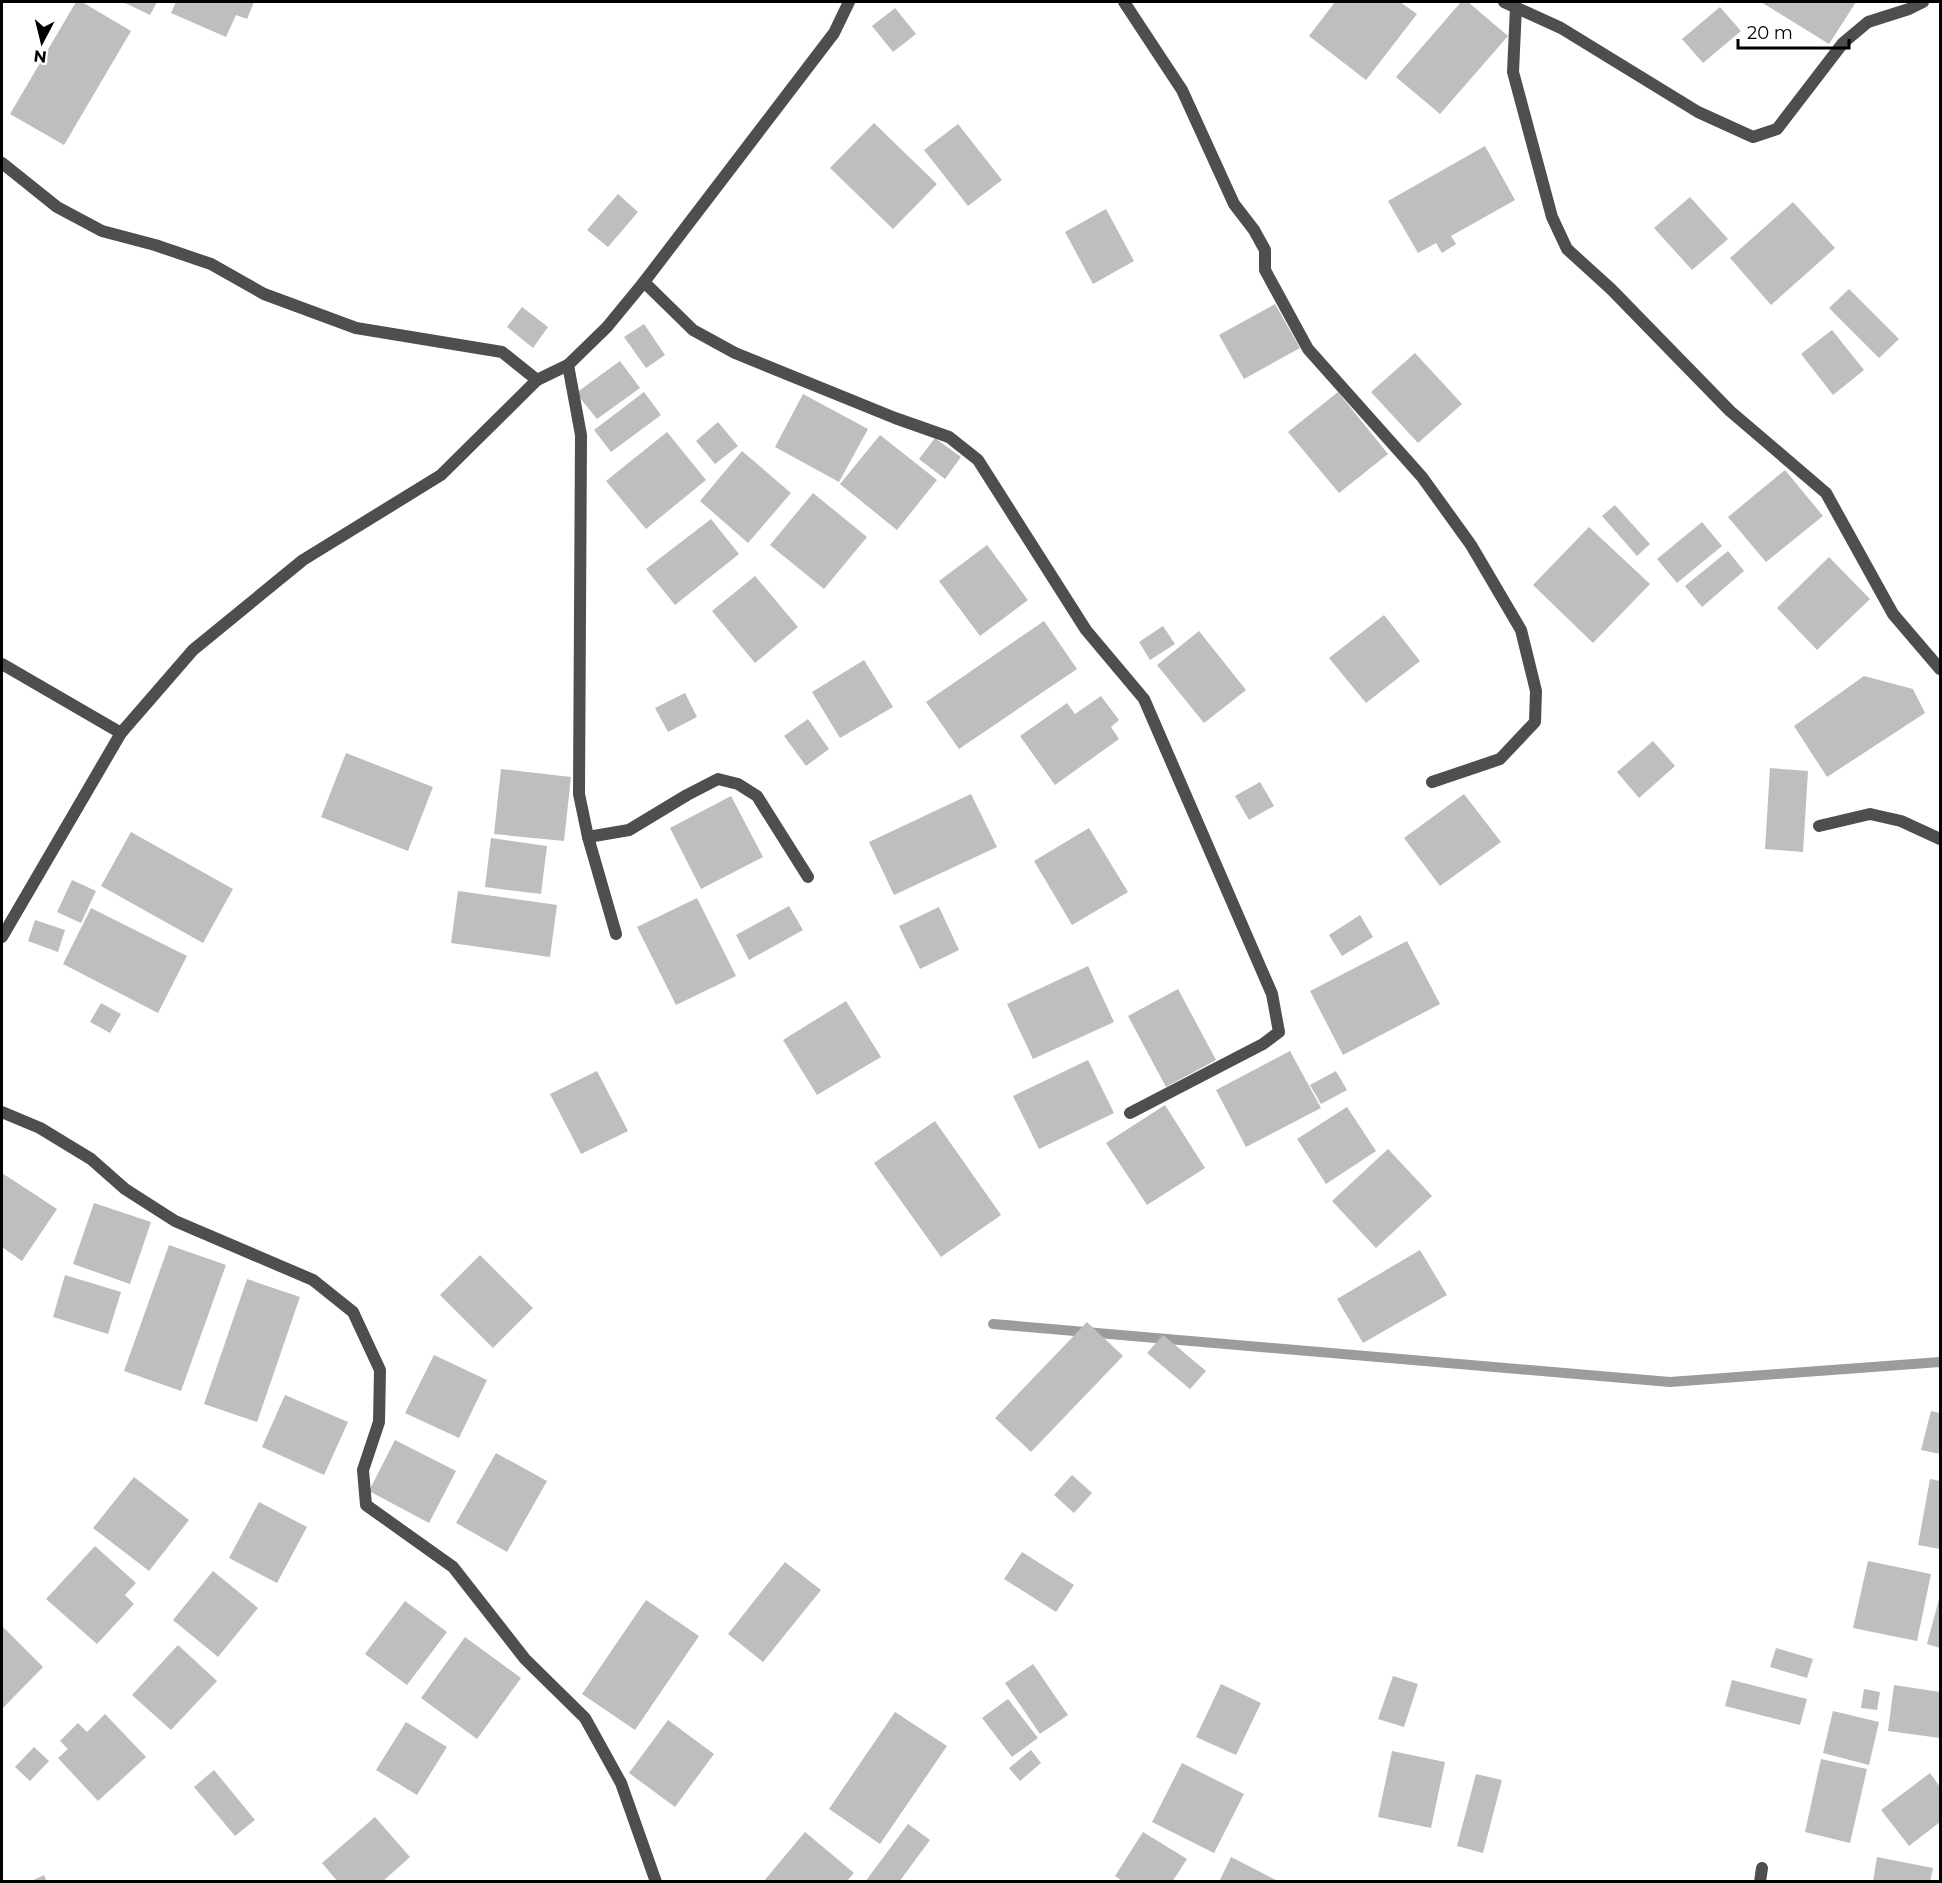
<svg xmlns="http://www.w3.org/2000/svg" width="1942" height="1883" viewBox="0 0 1942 1883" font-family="Montserrat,sans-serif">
  <rect width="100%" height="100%" fill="#fff"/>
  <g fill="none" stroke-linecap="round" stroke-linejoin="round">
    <!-- stream -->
    <path stroke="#9c9c9c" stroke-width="10" d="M993 1324 1670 1382 1940 1362"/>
  </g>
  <!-- building -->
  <g fill="#bebebe">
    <path d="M76 2H82L131 31 64 145 10 114Z"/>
    <path d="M123 2H157L150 15Z"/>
    <path d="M176 2H254L247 19 236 15 226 37 171 13Z"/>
    <path d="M1335 2H1400L1417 14 1366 80 1309 36Z"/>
    <path d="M1461 2H1468L1508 36 1440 114 1396 77Z"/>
    <path d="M1761 2H1856L1829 44Z"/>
    <path d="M1720 7 1741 31 1703 63 1682 39Z"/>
    <path d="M895 8 916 34 893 52 872 26Z"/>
    <path d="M874 123 937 184 893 229 830 168Z"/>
    <path d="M958 124 1002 180 968 206 924 150Z"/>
    <path d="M1485 146 1515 200 1451 236 1456 244 1442 253 1436 243 1418 253 1388 201Z"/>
    <path d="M618 194 638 212 608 247 587 230Z"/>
    <path d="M1690 197 1728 239 1692 270 1654 228Z"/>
    <path d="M1793 202 1835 248 1771 305 1730 258Z"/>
    <path d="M1106 209 1134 261 1093 284 1065 232Z"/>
    <path d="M1849 289 1899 339 1879 358 1829 308Z"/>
    <path d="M1275 304 1300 348 1244 379 1219 335Z"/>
    <path d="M522 307 548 327 533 348 507 327Z"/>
    <path d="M644 324 665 355 646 368 624 337Z"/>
    <path d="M1832 330 1864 370 1833 395 1801 354Z"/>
    <path d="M1415 353 1462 404 1418 443 1371 392Z"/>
    <path d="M620 361 640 388 597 419 576 393Z"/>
    <path d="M644 392 661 415 611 452 594 430Z"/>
    <path d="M1338 392 1388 454 1339 493 1288 432Z"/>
    <path d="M803 394 868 429 839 482 775 447Z"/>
    <path d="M718 422 738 446 715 464 696 441Z"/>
    <path d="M667 432 706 480 646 529 606 481Z"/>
    <path d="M880 435 937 480 897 530 840 484Z"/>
    <path d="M935 438 961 457 945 479 919 459Z"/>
    <path d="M742 451 791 493 748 543 700 501Z"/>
    <path d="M1785 470 1823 516 1766 562 1728 517Z"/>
    <path d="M813 493 867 537 824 589 770 545Z"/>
    <path d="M1615 505 1650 544 1637 556 1602 516Z"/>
    <path d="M711 519 739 554 675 605 646 569Z"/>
    <path d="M1702 522 1722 546 1677 583 1657 559Z"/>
    <path d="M1589 527 1650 584 1593 643 1533 585Z"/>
    <path d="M987 545 1028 600 980 636 939 581Z"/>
    <path d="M1728 551 1744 571 1702 607 1685 586Z"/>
    <path d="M1829 557 1870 599 1817 650 1777 608Z"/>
    <path d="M755 576 798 627 755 663 712 611Z"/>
    <path d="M1384 615 1420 661 1366 703 1329 658Z"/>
    <path d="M1044 621 1077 669 959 749 926 702Z"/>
    <path d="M1163 626 1175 644 1150 660 1139 642Z"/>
    <path d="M1199 631 1246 690 1204 723 1157 665Z"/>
    <path d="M864 660 893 707 840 738 812 692Z"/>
    <path d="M1864 676 1913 689 1925 713 1827 777 1794 726Z"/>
    <path d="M685 693 697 717 668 732 655 708Z"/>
    <path d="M1101 696 1119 720 1111 727 1119 739 1055 785 1020 736 1067 703 1075 714Z"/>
    <path d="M808 719 829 749 806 766 784 736Z"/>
    <path d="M1653 741 1675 766 1639 798 1617 772Z"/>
    <path d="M346 753 433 787 408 851 321 817Z"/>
    <path d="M1770 768 1808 771 1803 852 1765 849Z"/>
    <path d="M501 769 571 777 564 841 494 834Z"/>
    <path d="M1260 782 1274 806 1249 820 1235 796Z"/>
    <path d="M971 794 997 847 894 895 869 842Z"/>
    <path d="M1464 794 1501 842 1440 886 1404 838Z"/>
    <path d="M731 796 763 857 701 889 670 828Z"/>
    <path d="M1089 828 1128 892 1072 925 1034 861Z"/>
    <path d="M131 832 233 889 203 943 101 886Z"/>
    <path d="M491 838 547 846 541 894 485 887Z"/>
    <path d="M72 880 96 891 81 923 57 912Z"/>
    <path d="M458 891 557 905 550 957 451 943Z"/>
    <path d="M697 898 736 976 676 1005 637 927Z"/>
    <path d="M789 906 803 930 749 960 736 935Z"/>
    <path d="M939 907 959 950 920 969 899 926Z"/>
    <path d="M91 908 187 956 158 1013 63 964Z"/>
    <path d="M1360 915 1373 937 1342 956 1329 935Z"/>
    <path d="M35 920 65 930 58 952 28 941Z"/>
    <path d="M1407 941 1440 1004 1343 1055 1310 991Z"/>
    <path d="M1088 966 1114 1022 1033 1059 1007 1004Z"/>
    <path d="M1178 989 1216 1060 1166 1087 1128 1016Z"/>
    <path d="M846 1001 881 1057 817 1095 783 1040Z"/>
    <path d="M101 1003 121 1014 110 1033 90 1022Z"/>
    <path d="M1290 1051 1321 1108 1246 1147 1216 1090Z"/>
    <path d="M1088 1060 1114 1113 1039 1149 1013 1096Z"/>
    <path d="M597 1071 628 1131 581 1154 550 1094Z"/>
    <path d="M1336 1071 1347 1090 1321 1104 1310 1085Z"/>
    <path d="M1165 1105 1205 1168 1147 1205 1106 1143Z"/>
    <path d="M1347 1107 1376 1151 1326 1184 1297 1139Z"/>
    <path d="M935 1121 1001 1215 941 1257 874 1163Z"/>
    <path d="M1388 1149 1432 1196 1376 1248 1332 1201Z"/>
    <path d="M2 1173 57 1209 22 1261 2 1247Z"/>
    <path d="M94 1203 151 1222 130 1284 73 1264Z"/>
    <path d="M169 1245 226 1265 181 1391 124 1371Z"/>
    <path d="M1420 1250 1447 1295 1363 1343 1337 1299Z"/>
    <path d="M480 1255 533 1308 493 1348 440 1295Z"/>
    <path d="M65 1275 121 1292 108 1334 53 1317Z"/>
    <path d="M247 1279 300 1297 257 1422 204 1404Z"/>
    <path d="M1087 1322 1123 1356 1031 1452 995 1418Z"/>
    <path d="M1163 1335 1206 1371 1190 1389 1147 1353Z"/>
    <path d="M434 1355 487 1380 459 1438 405 1413Z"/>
    <path d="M285 1395 348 1422 324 1475 262 1447Z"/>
    <path d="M1931 1411 1940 1413V1454L1921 1450Z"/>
    <path d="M395 1440 456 1471 429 1523 369 1491Z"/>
    <path d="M496 1453 547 1481 507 1552 456 1523Z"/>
    <path d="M1072 1475 1092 1493 1074 1513 1054 1495Z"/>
    <path d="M134 1477 189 1520 149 1571 93 1528Z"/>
    <path d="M1930 1479 1940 1481V1549L1918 1545Z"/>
    <path d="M259 1502 307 1527 277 1583 229 1558Z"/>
    <path d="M95 1546 136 1583 125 1595 134 1604 97 1644 46 1599Z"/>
    <path d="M1022 1552 1074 1585 1056 1612 1004 1579Z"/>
    <path d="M1868 1561 1931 1574 1917 1641 1853 1628Z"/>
    <path d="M785 1562 821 1590 763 1662 728 1634Z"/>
    <path d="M213 1571 258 1608 218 1657 173 1620Z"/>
    <path d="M1939 1599 1940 1600V1648L1927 1644Z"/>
    <path d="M646 1600 699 1636 635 1730 582 1694Z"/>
    <path d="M405 1601 447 1632 407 1685 365 1654Z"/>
    <path d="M2 1626 43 1667 2 1709Z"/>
    <path d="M465 1637 521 1678 477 1739 421 1698Z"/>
    <path d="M178 1645 217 1681 171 1730 132 1695Z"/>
    <path d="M1776 1648 1813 1659 1807 1678 1770 1667Z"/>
    <path d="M1033 1664 1068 1715 1040 1734 1005 1683Z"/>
    <path d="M1393 1676 1418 1684 1404 1727 1378 1719Z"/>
    <path d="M1732 1680 1807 1699 1800 1725 1725 1706Z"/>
    <path d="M1221 1684 1261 1703 1236 1755 1196 1737Z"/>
    <path d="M1894 1685 1940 1692V1738L1888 1731Z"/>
    <path d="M1864 1689 1880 1692 1877 1710 1861 1708Z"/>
    <path d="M1008 1699 1038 1738 1012 1757 982 1718Z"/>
    <path d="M1833 1711 1879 1722 1869 1765 1823 1753Z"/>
    <path d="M895 1712 947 1746 880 1844 829 1809Z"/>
    <path d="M105 1714 146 1757 98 1801 58 1758 68 1749 60 1741 78 1723 87 1732Z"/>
    <path d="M668 1720 714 1754 675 1807 629 1773Z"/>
    <path d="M406 1722 447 1747 417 1795 376 1770Z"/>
    <path d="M34 1747 49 1761 30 1781 15 1767Z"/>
    <path d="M1031 1750 1041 1763 1020 1781 1009 1768Z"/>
    <path d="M1392 1751 1445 1762 1431 1828 1378 1817Z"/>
    <path d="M1821 1759 1867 1769 1850 1843 1805 1832Z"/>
    <path d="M1182 1763 1244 1794 1214 1853 1152 1822Z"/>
    <path d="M214 1770 255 1820 235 1836 194 1787Z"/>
    <path d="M1930 1773 1940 1787V1822L1909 1846 1881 1810Z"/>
    <path d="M1476 1774 1502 1780 1483 1853 1457 1846Z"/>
    <path d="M375 1817 410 1857 382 1882H338L322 1863Z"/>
    <path d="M908 1824 930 1840 899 1882H865Z"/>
    <path d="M805 1832 854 1873 846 1882H763Z"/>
    <path d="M1143 1832 1187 1859 1172 1882H1124L1115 1876Z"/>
    <path d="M1231 1857 1280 1882H1219Z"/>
    <path d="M1877 1857 1933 1868 1930 1882H1873Z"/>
    <path d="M44 1875 47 1882H29Z"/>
  </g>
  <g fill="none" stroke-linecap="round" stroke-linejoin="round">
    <!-- minor -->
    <g stroke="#4e4e4e" stroke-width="12">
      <path d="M1124 2 1182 90 1234 204 1254 230 1265 250V270L1308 349 1422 477 1471 545 1521 630 1536 691 1535 722 1500 759 1432 782"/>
      <path d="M1504 2 1561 28 1698 112 1753 137 1777 129 1843 43 1868 22 1909 9 1923 2"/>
      <path d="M1516 7 1513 72 1552 217 1567 249 1611 289 1730 411 1826 493 1893 614 1940 669"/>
      <path d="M2 163 57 207 102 231 155 245 211 264 264 294 356 328 502 352 537 380"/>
      <path d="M644 282 693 330 735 353 895 418 949 437 978 460 1086 630 1144 699 1272 994 1279 1032 1263 1044 1130 1113"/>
      <path d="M568 365 581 435 579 794 588 837 616 934"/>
      <path d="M2 664 121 733"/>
      <path d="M1819 826 1870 814 1901 821 1940 839"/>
      <path d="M588 837 629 830 687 795 718 779 738 784 757 796 808 877"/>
      <path d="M2 937 121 733 193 650 303 560 441 475 537 380 568 365 607 327 644 282 834 33 849 2"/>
      <path d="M2 1112 40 1128 91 1159 125 1189 175 1221 313 1280 353 1312 380 1370 379 1422 363 1470 366 1505 453 1567 525 1659 585 1718 621 1783 656 1882"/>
      <path d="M1760 1882 1762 1868"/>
    </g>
  </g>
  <!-- border -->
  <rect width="1942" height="1883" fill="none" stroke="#000000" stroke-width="6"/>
  <!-- north arrow -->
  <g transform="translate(42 42) rotate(187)" stroke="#ffffff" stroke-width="4.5" paint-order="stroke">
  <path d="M0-4.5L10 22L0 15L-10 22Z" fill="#000000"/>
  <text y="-9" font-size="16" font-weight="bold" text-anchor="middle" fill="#000000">N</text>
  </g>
  <!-- scale -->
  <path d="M1738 39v9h111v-9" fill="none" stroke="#000000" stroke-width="3"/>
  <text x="1747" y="39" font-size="18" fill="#000000" stroke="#ffffff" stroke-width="4.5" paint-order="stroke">20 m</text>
</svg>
